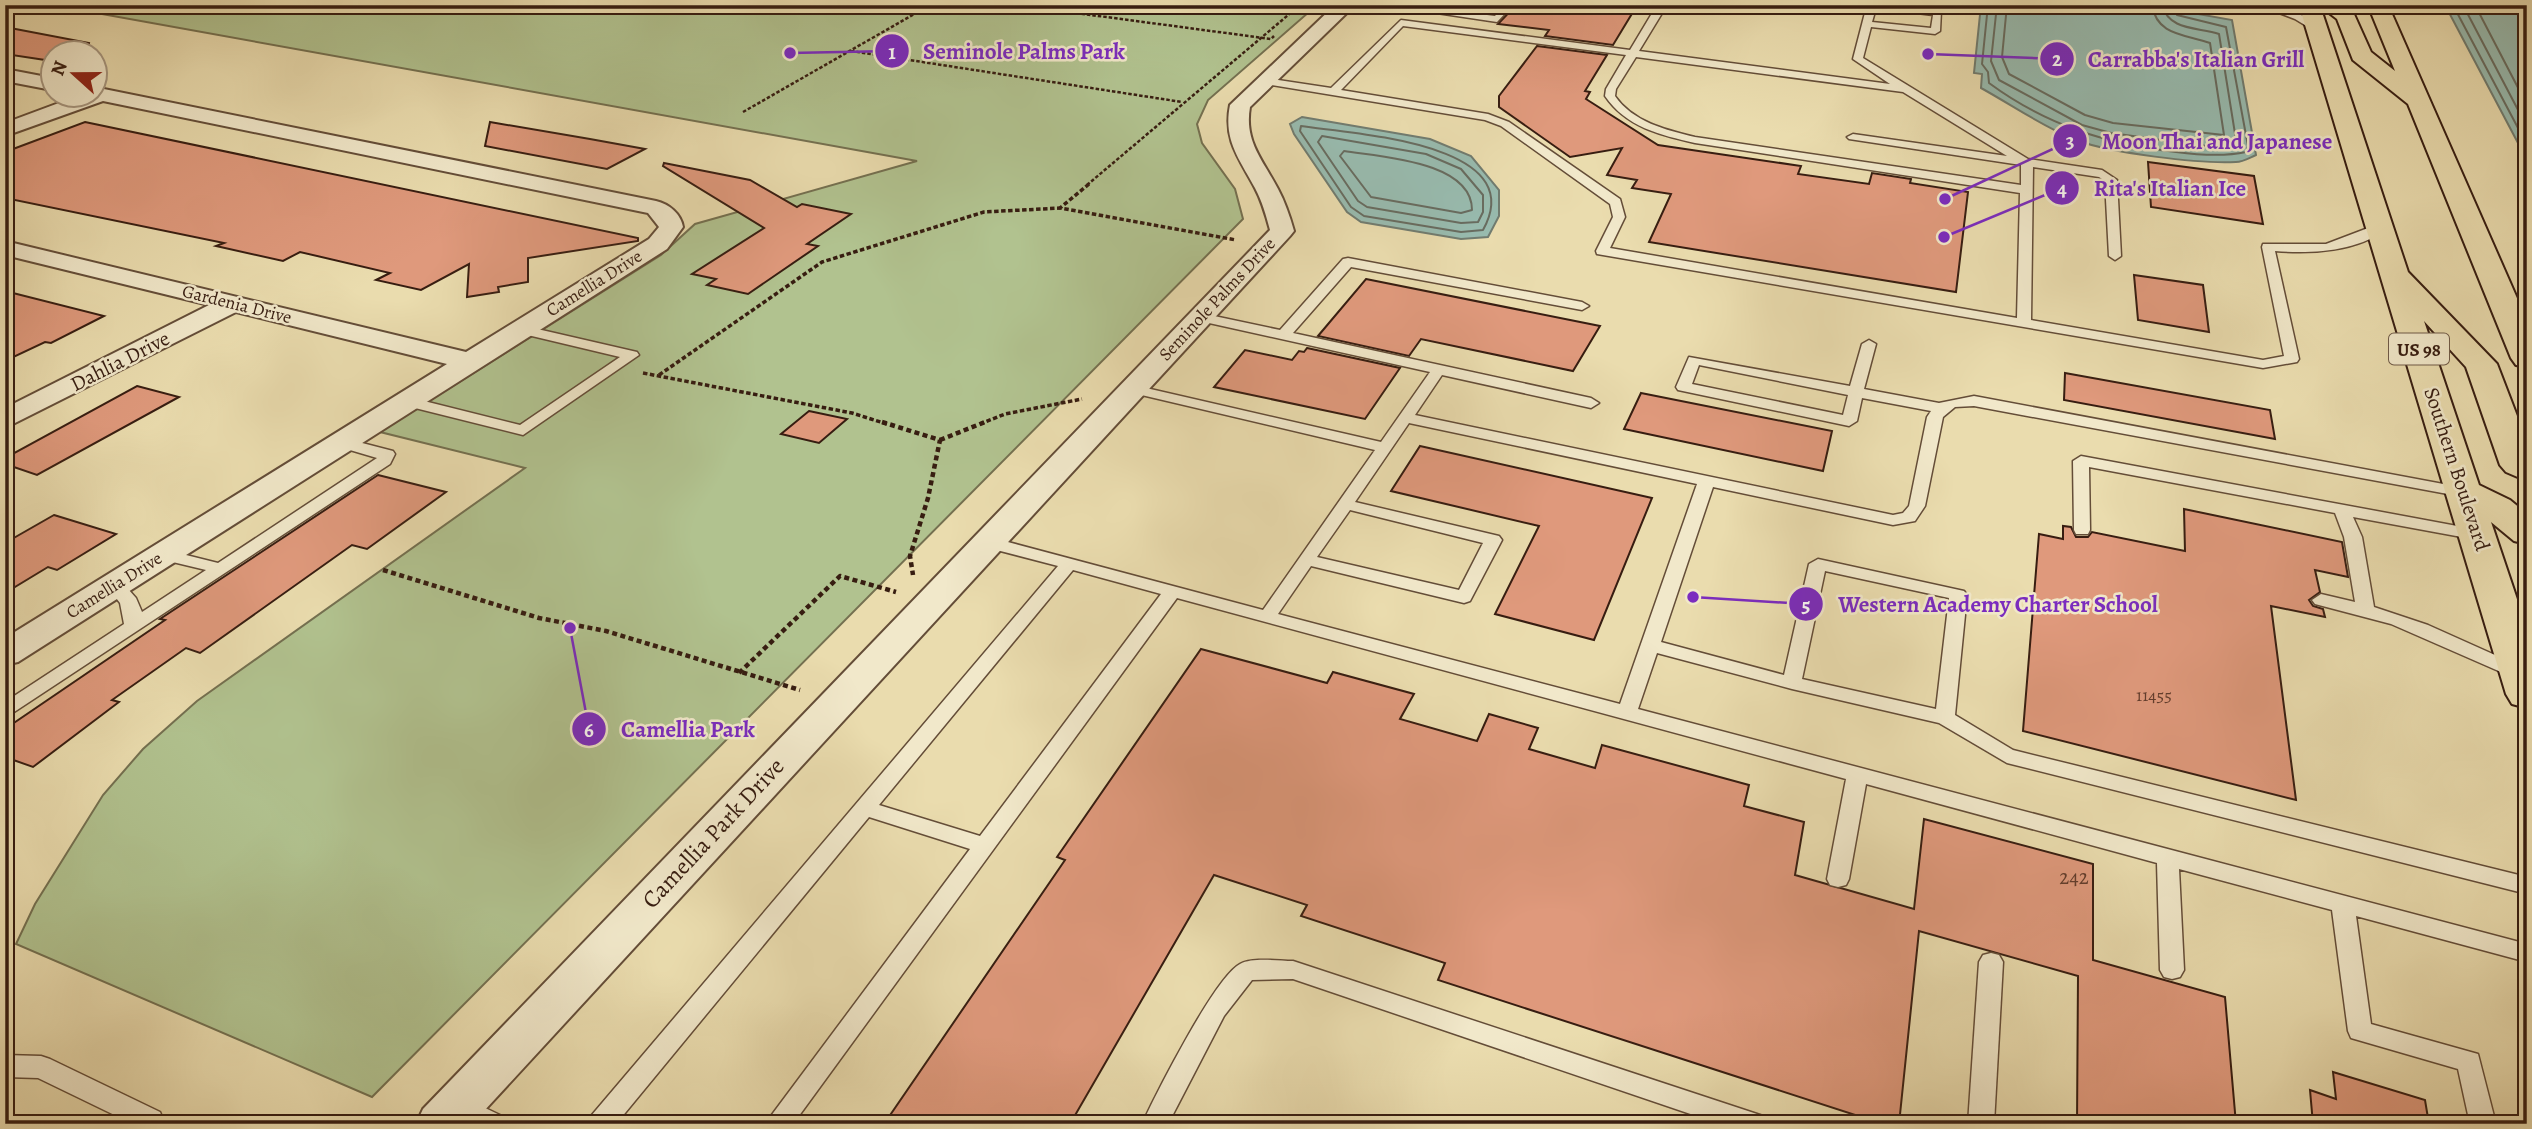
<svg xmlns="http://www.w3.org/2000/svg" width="2532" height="1129" viewBox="0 0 2532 1129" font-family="Alegreya,serif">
  <rect width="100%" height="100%" fill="#eadcae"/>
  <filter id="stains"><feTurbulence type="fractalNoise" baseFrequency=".00286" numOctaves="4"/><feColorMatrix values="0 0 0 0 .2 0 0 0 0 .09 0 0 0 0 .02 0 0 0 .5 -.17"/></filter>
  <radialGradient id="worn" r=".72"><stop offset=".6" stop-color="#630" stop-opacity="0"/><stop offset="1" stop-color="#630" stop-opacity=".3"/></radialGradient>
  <!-- green -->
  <path fill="#b1c28f" stroke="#747050" stroke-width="2" d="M52 5H1317L1208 100 1197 124 1202 143 1235 189 1243 219 372 1097 16 944 35 904 103 795 143 749 197 701 525 468 380 432 661 255 695 224 917 161Z"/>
  <!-- water -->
  <g fill="#98bbaf" stroke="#717c70" stroke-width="2">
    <path d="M1981 5H2148L2232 20 2256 155C2249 158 2243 162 2236 162 2199 164 2110 153 2076 140 2043 127 2012 105 1981 88L1982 74 1974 73Z"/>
    <path d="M2445 5H2527V160Z"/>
    <path d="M1302 117 1430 139 1471 156 1499 190V216L1488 237 1461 239 1361 222 1347 212 1294 134 1290 124Z"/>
  </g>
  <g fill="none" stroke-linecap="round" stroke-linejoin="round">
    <!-- shore -->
    <g stroke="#686c60" stroke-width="2">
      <path d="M1988 5 1982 64 1988 72 1989 83C2046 125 2106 144 2176 152 2199 155 2223 157 2246 152L2248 146 2226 27 2177 15 2171 5"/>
      <path d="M1997 5 1991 61 1999 80 2082 125 2111 133 2206 146H2237L2219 34C2198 27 2169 31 2162 5"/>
      <path d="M2007 5 2002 57 2009 74 2085 115 2113 123 2224 135 2210 43C2185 34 2157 36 2152 5"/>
      <path d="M2453 5 2527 145"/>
      <path d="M2463 5 2527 127"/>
      <path d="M2475 5 2527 105"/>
      <path d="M1301 126C1351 134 1532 142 1483 230L1461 232 1364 216 1351 207 1300 131Z"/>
      <path d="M1322 136 1426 154 1461 169 1483 195V212L1478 222 1461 223 1367 207 1358 201 1318 142Z"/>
      <path d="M1344 151C1380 157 1472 161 1472 210L1461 213 1371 197 1340 156Z"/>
    </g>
  </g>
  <!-- building -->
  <g fill="#df997c" stroke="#371d11" stroke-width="2">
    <path d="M1516 5H1629L1636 7 1613 45 1545 36 1549 30 1498 24Z"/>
    <path d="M5 27 89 43 87 52H52V61L5 54Z"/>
    <path d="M1537 46 1607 55 1585 91 1590 92 1586 99 1658 145 1801 166 1798 174 1869 184 1872 173 1911 179 1910 183 1968 192 1956 292 1649 242 1671 194 1632 188 1637 180 1607 175 1622 148 1570 157 1499 107V96Z"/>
    <path d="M85 122 638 238V241L528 258V282L498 287 499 292 467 297 469 264 421 290 376 280 390 273 300 252 283 261 216 246 224 243 5 198V152Z"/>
    <path d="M490 122 590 139 645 149 607 169 485 146Z"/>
    <path d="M2148 162 2254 176 2263 224 2151 207Z"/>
    <path d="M664 163 750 180 797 207 802 204 851 214 807 244 818 246 748 294 707 285 716 279 692 274 764 228 663 166Z"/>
    <path d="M2134 275 2203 285 2209 332 2138 320Z"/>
    <path d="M1366 279 1600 326 1573 371 1421 339 1409 356 1318 336Z"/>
    <path d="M5 291 104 316 51 343 45 342 5 361Z"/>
    <path d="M1307 348 1400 368 1365 419 1214 387 1245 350 1292 360 1299 351 1304 352Z"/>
    <path d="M2065 373 2270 410 2275 439 2064 400Z"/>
    <path d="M137 386 179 397 37 475 5 464V458Z"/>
    <path d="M1641 393 1832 431 1823 471 1624 429Z"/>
    <path d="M809 411 847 419 819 443 781 434Z"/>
    <path d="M1420 446 1652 498 1594 640 1495 614 1539 526 1391 491Z"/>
    <path d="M378 475 446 492 367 549 352 545 200 653 186 648 112 700 119 702 33 767 5 757V729L165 620 160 619Z"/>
    <path d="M2184 509 2342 542 2348 577 2315 570 2320 592 2309 600 2313 606 2323 609 2325 617 2271 606 2296 800 2023 731 2039 534 2063 539V526L2071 527 2076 537H2088L2092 532 2185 551Z"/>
    <path d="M54 515 116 534 57 570 48 567 5 593V543Z"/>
    <path d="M1201 649 1327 683 1333 672 1414 694 1400 719 1477 741 1489 714 1538 728 1529 749 1595 768 1602 745 1749 785 1744 806 1804 822 1795 875 1914 909 1924 819 2093 864V960L2225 997 2236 1124H2077L2078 976 1919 931 1899 1124H1883L1438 980 1445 963 1301 916 1307 905 1214 875 1070 1124H884L1065 860 1057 857Z"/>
    <path d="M2333 1072 2425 1100 2429 1124H2313L2310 1090 2336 1099Z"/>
  </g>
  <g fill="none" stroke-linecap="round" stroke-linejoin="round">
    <!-- service casing -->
    <g stroke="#644d38" stroke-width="3">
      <g id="service">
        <path d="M1504 5H1513L1497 22 1410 9 1415 6 1495 16Z"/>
        <path d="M1657 5H1667L1639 51 1890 84 1853 59 1867 5H1898L1941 11 1940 31 1935 34 1871 27 1863 58 2028 159 2102 170 2117 180 2121 256 2115 260 2109 256 2105 181 2099 177 2033 167 2031 320 2263 360 2284 356 2262 247 2263 244H2326L2376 225 2386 228C2360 252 2309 254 2275 251L2299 359 2297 362 2263 368 1597 254 1596 251 1613 217 1610 204 1501 126 1485 120 1265 84 1260 81 1265 78 1331 88 1401 20 1630 50ZM1876 8 1933 15 1931 28 1872 22ZM1403 26 1626 55 1606 89 1605 96C1626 127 1660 135 1695 143L2020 193 2017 318 1610 248 1625 217 1620 199 1509 122 1488 114 1341 90ZM1636 57 1903 92 2007 156 1853 134 1847 137 1849 139 2021 165V185L1695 137C1666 130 1633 122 1615 96L1616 89Z"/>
        <path d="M2258 5C2280 5 2304 13 2321 28L2313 30 2295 19Z"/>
        <path d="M1348 258 1582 302 1589 306 1582 310 1351 267 1293 333 1591 398 1599 403 1591 408 1442 375 1415 415 1893 515 1903 513 1909 506 1927 417 1931 411 1862 398 1857 421 1849 426 1678 390 1676 387 1689 357 1850 386 1862 344 1869 340 1876 344 1864 389 1939 403 1974 396 2470 489 2472 492 2470 495 2464 497 1974 406 1955 407 1943 417 1925 506 1915 521 1893 525 1713 487 1661 642 1784 675 1809 564 1818 559 1964 591 1967 595 1955 715 2013 750 2527 877V894L2007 763 1939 723 1792 689 1657 653 1638 709 2527 944V962L2356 916 2371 1024 2478 1054 2496 1124H2470L2458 1069 2351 1038 2348 1031 2332 910 2179 869 2184 970 2180 977 2172 979 2164 977 2160 970 2157 863 1866 784 1849 879 1846 885 1838 887 1830 885 1827 879 1846 779 1177 598 793 1124H765L970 849 869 817 616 1124H587L591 1116 1058 566 981 546 978 542 981 538H993L1263 610 1375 450 1133 393 1126 389 1133 385 1381 442 1430 372 1200 321 1193 317 1200 313 1280 330 1343 259ZM1699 365 1848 395 1843 415 1692 384ZM1409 423 1697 484 1620 704 1278 614 1311 566 1464 603 1470 601 1502 540 1499 536 1355 502ZM1350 510 1483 543 1459 590 1317 557ZM1073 570 1161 594 980 836 879 805ZM1825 571 1949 598 1936 709 1802 679Z"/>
        <path d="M520 325 637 352 639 355 523 435 399 404 396 401 404 396 520 425 620 357 515 332 513 329Z"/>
        <path d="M339 437 393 451 395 454 390 464 5 718V702L124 624 120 603 105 584 108 580H120L136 598 142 612 206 570 156 558 153 554 156 550 162 549 218 563 377 458 333 445 331 442Z"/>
        <path d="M2081 456 2484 531 2487 535 2478 540 2353 517 2362 537 2374 607 2428 625 2524 668 2527 672 2524 676H2510L2391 624 2315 604 2312 600 2321 594 2355 602 2344 537 2335 513 2089 467 2090 530 2088 534H2076L2074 530 2073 461Z"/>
        <path d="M1991 953 1999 955 2003 962 1994 1124H1968L1979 962 1983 955Z"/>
        <path d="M1293 961 1754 1113 1763 1116 1767 1124H1720L1293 979 1252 980 1224 1016 1168 1124H1142C1156 1094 1215 977 1240 964 1253 957 1278 961 1293 961Z"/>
        <path d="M5 1055 41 1056 50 1059 160 1112 165 1124H133L38 1078 5 1077Z"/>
        <path d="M460 1096 502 1116 506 1124C485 1124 458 1129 447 1107L451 1099Z"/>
      </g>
    </g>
    <!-- minor casing -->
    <g stroke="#644d38" stroke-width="4">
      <g id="minor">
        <path d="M1335 5H1355L1250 107C1244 142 1263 160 1278 189 1285 202 1290 217 1294 231L1290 236 472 1124H416L423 1109 1270 230C1266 215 1262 201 1255 188 1239 158 1223 140 1230 105Z"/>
        <path d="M5 69 52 78V90L5 81Z"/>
        <path d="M94 87 656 201C669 204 681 214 683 227L667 249 18 662 5 665V638L447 364 236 312 5 428V408L209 305 5 255V241L466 352 649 239 659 227 648 213 103 101 5 136V123L83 94H94Z"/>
      </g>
    </g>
    <!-- trunk casing -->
    <g stroke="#371d11" stroke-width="4">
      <path id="trunk" d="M2299 5H2343L2353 12 2371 52 2395 71 2368 5H2388L2527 321V367L2516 365 2511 358 2408 104 2353 60 2337 19 2320 6 2408 272 2497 364 2527 442V481L2506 472 2500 465 2466 367 2424 321 2479 485 2510 500 2527 514V544L2514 541 2491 522 2527 629V708L2512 704 2506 694Z"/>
    </g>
    <!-- path-far2 -->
    <g stroke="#371d11" stroke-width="2.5" stroke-dasharray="3.5 2" stroke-linecap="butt">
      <path d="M1016 5 1271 39 1274 36"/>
      <path d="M851 51 1182 102"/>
      <path d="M743 112 930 5"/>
      <path d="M1087 185 1300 5"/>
    </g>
    <!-- path-far1 -->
    <g stroke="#371d11" stroke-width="3.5" stroke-dasharray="4.5 2.5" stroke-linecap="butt">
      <path d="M1089 184 1060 208 1236 240"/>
      <path d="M643 373 852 413 887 424"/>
      <path d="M659 375 822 262 984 212 1060 208"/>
      <path d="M980 424 1005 414 1082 399"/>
    </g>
    <!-- path -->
    <g stroke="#371d11" stroke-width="4.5" stroke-dasharray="5 3.5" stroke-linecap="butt">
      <path d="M882 422 940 440 928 498 910 556 913 575"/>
      <path d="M940 440 985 422"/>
      <path d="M383 570 539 618 606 631 800 690"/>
      <path d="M739 673 840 576 896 592"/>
    </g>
    <!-- service -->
    <use href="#service" fill="#f1e8ca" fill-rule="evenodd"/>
    <!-- minor -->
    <use href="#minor" fill="#f1e8ca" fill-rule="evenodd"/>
    <!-- trunk -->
    <use href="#trunk" fill="#eadcae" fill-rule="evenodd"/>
  </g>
  <g text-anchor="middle" stroke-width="5" stroke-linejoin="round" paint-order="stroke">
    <!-- far-street labels -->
    <g font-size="18" fill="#371d11" stroke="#f1e8ca">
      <text transform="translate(594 283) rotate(-32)" y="6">Camellia Drive</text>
      <text transform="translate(1217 299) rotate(-47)" y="6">Seminole Palms Drive</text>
      <text transform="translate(237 304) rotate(14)" y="6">Gardenia Drive</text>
      <text transform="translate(114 585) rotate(-32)" y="6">Camellia Drive</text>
    </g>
    <!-- number labels -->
    <g font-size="18" fill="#613c2c">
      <text x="2154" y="701">11455</text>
    </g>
    <!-- shield labels -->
    <rect fill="#f1e8ca" stroke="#6f5a48" stroke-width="2" x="2389" y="333.5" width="60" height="31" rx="5"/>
    <g font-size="19" font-weight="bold" fill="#371d11">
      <text x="2419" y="356">US 98</text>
    </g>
    <!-- street labels -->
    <g font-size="21" fill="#371d11" stroke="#f1e8ca">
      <text transform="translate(120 361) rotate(-27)" y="7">Dahlia Drive</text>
      <text transform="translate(2457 469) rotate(72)" y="7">Southern Boulevard</text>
    </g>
    <!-- near-number labels -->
    <g font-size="21" fill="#613c2c">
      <text x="2074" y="884">242</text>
    </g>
    <!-- near-street labels -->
    <g font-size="24" fill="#371d11" stroke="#f1e8ca">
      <text transform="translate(713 833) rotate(-47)" y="8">Camellia Park Drive</text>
    </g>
  </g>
  <!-- callouts -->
  <path fill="none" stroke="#7b2cbf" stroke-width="2.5" d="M790 53L892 51M1928 54L2057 59M1945 199L2070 141M1944 237L2062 188M1693 597L1806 604M570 628L589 729"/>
  <g fill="#7b2cbf" stroke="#f1e8ca" stroke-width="2.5">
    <circle cx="790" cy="53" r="7"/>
    <circle cx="1928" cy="54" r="7"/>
    <circle cx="1945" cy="199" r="7"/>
    <circle cx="1944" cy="237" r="7"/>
    <circle cx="1693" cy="597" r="7"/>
    <circle cx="570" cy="628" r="7"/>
    <circle cx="892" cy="51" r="18"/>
    <circle cx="2057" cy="59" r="18"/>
    <circle cx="2070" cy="141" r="18"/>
    <circle cx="2062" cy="188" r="18"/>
    <circle cx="1806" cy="604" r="18"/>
    <circle cx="589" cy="729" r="18"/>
  </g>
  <g font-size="21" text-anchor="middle" font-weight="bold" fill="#fff">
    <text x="892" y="59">1</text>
    <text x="2057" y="66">2</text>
    <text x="2070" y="148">3</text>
    <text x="2062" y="196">4</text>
    <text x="1806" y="612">5</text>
    <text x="589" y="737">6</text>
  </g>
  <g font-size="23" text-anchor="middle" font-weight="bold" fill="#7b2cbf" stroke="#f1e8ca" stroke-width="5" stroke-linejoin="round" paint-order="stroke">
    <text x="1024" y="59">Seminole Palms Park</text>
    <text x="2196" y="67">Carrabba's Italian Grill</text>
    <text x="2217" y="149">Moon Thai and Japanese</text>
    <text x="2170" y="196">Rita's Italian Ice</text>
    <text x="1998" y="612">Western Academy Charter School</text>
    <text x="688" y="737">Camellia Park</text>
  </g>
  <!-- margin -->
  <rect width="2532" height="1129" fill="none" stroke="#eadcae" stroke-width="28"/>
  <rect x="7" y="7" width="2518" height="1115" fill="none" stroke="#371d11" stroke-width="3.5"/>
  <rect x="14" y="14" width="2504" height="1101" fill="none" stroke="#371d11" stroke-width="2"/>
  <!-- north arrow -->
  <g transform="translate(74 74) rotate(291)"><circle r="33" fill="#f1e8ca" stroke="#a79780" stroke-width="2"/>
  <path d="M0-5L12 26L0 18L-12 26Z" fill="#8f2418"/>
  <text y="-10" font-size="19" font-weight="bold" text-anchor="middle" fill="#371d11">N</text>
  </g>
  <rect width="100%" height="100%" filter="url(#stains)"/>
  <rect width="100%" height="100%" fill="url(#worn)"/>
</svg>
